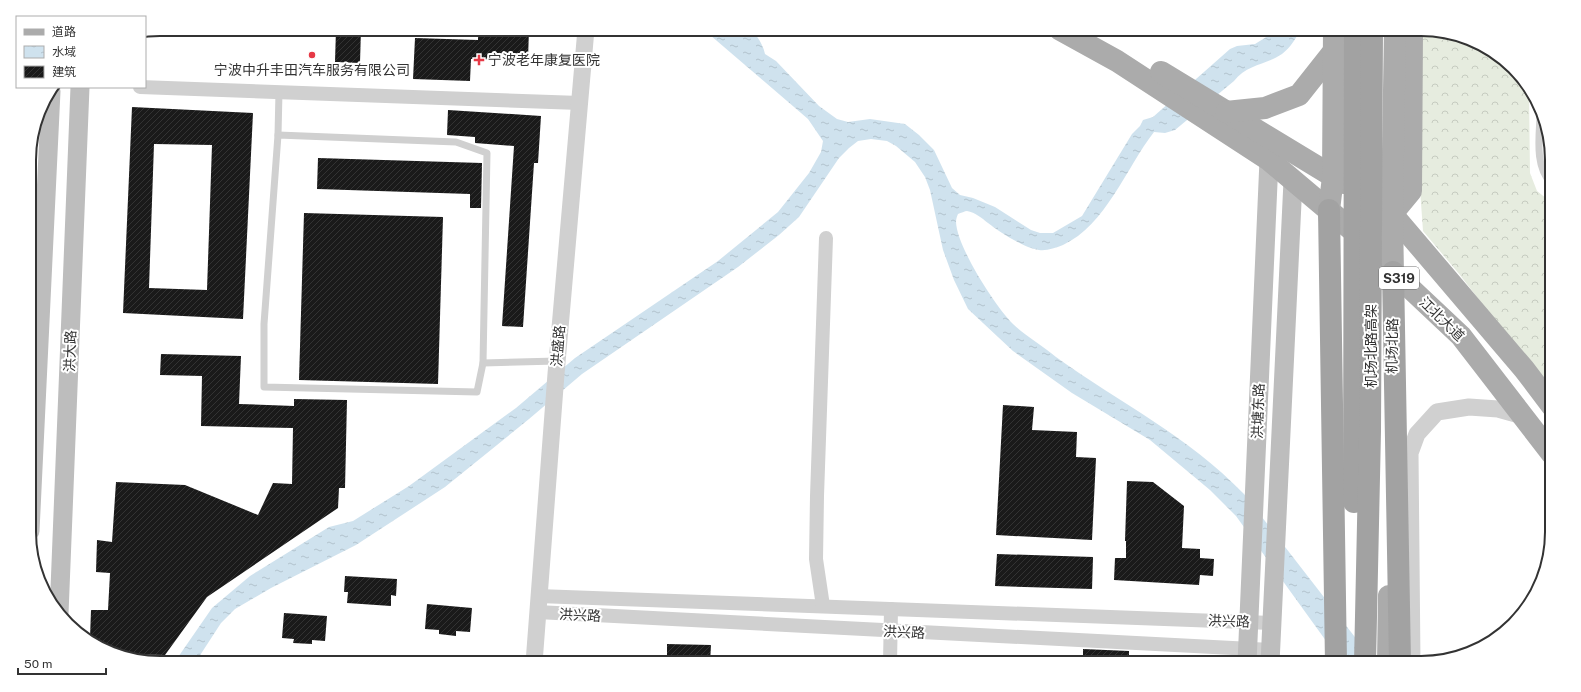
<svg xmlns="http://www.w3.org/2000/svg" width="1581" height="692" viewBox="0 0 1581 692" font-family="'Public Sans','Noto Sans SC',sans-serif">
  <defs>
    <pattern id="forest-crowns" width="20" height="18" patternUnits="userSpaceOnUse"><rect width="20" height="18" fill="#e6ecdf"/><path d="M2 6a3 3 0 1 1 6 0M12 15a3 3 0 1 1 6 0" fill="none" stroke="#c6cbc0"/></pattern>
    <pattern id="water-ripples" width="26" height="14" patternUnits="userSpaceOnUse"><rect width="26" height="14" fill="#cfe2ee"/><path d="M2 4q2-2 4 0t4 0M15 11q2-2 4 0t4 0" fill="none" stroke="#b2c2cd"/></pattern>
    <pattern id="building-hatch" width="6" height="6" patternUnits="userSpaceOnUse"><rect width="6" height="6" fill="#1a1a1a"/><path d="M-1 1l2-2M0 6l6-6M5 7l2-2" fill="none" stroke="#333"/></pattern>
  </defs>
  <rect width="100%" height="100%" fill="#fff"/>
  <!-- forest -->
  <path fill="url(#forest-crowns)" d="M1421 29 1471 39 1525 80 1529 90 1530 173 1537 191 1547 199 1551 212 1552 395 1460 275 1423 231 1420 189Z"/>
  <!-- water -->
  <path fill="url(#water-ripples)" d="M703 29C710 29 742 27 747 29 757 33 763 45 765 54L776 61 819 106 837 119 848 122 870 119 905 124 919 135 934 150 952 188 960 195 973 198 995 207 1031 230 1040 233H1053L1082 216 1132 134 1140 126 1143 120 1153 117 1230 49 1237 46 1255 44 1279 29H1301C1296 38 1291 47 1282 54 1266 65 1247 64 1234 81L1175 130 1165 133 1154 132C1126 168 1106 225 1063 245 1055 248 1047 251 1039 250 1024 248 1001 233 988 223 983 219 975 212 967 211 965 211 961 213 958 214 957 216 956 219 956 222 957 247 995 306 1013 324 1025 336 1043 346 1056 357 1120 403 1188 436 1244 494L1375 663H1342L1236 516 1210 490 1150 440 1072 393 1013 351 968 309 954 280 943 250 930 190 925 177 915 162 896 146 887 141 871 139 858 141 849 148 839 158 799 217 779 235 738 267 582 374 529 419 445 487 356 545 271 588 235 609 221 623 195 663H174L212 608 250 576 329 527 353 521 409 486 516 408 575 358 718 261 778 212 809 173 821 152 823 141 808 119Z"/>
  <!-- building -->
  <g fill="url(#building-hatch)" fill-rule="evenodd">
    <path d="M336 29H361L360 63 335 62Z"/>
    <path d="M478 29H529L528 60 471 59 470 81 413 79 415 38 478 40Z"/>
    <path d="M132 107 253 113 243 319 123 313ZM154 144 212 145 207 290 149 288Z"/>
    <path d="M448 110 541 116 538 163H534L523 327 502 326 514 146 475 143V137L447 135Z"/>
    <path d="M318 158 482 163 481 208H470V194L317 189Z"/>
    <path d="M304 213 443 217 438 384 299 380Z"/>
    <path d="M161 354 241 356 239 404 294 406V399L347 400 345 488H339L338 508 207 597 165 655 113 654 110 653 90 638 91 610H108L110 573 96 572 97 540 112 542 116 482 185 485 258 515 273 483 292 484 293 428 201 426 202 376 160 375Z"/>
    <path d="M1003 405 1034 407 1032 430 1077 432 1076 457 1096 458 1092 540 996 535Z"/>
    <path d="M1127 481 1153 482 1184 506 1182 548 1200 549V558L1214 559 1213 576 1200 575 1199 585 1114 580 1115 558H1126V541H1125Z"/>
    <path d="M997 554 1093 557 1092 589 995 586Z"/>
    <path d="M345 576 397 579 396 596 391 595V606L347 603 348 592H344Z"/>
    <path d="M427 604 472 608 470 632 456 631V636L439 634V630L425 629Z"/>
    <path d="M284 613 327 616 325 641 312 640V644L293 643 294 639 282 638Z"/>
    <path d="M667 644 711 645 710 663H667Z"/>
    <path d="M1083 649 1129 651V663H1083Z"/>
  </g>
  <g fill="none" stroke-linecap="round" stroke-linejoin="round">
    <!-- service -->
    <g stroke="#d0d0d0" stroke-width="7">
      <path d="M1540 117C1539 138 1535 167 1551 183"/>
      <path d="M278 135 456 142 487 153 483 363 477 392 264 387V324Z"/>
      <path d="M278 135 279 92"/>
      <path d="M483 363 557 361"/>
    </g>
    <!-- minor -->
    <g stroke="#d0d0d0" stroke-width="14">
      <path d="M140 87 580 103"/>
      <path d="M538 596 1272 623"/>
      <path d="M823 606 816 559 817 496 826 238"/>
      <path d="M537 612 1271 650"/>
      <path d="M890 663 891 609"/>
    </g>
    <!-- tertiary -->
    <g stroke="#d0d0d0" stroke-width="17">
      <path d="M534 663 556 374 586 29"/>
      <path d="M1412 663 1410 453 1417 434 1437 412 1469 407 1498 409 1523 416"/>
    </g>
    <!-- secondary -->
    <g stroke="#bdbdbd" stroke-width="19">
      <path d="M30 531 51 91"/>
      <path d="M59 614 80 87"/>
      <path d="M1247 663 1269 160"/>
      <path d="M1270 663 1293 181"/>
    </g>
    <!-- primary -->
    <g stroke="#ababab" stroke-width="22">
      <path d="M1059 29 1117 61 1269 160 1378 252 1393 272 1461 336 1552 454"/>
      <path d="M1161 72 1344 183"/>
      <path d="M1226 112 1265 108 1299 95 1333 52"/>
      <path d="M1388 212 1392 214 1524 369 1552 406"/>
      <path d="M1392 214 1411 191 1412 29"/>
      <path d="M1330 222 1329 210 1333 177 1334 29"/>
      <path d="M1393 276 1392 214 1395 29"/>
      <path d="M1388 663 1389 596"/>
    </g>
    <!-- trunk -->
    <g stroke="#a2a2a2" stroke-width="22">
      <path d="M1329 210 1336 663"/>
      <path d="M1393 272 1400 663"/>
    </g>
    <!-- trunk-bridge -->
    <g stroke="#a2a2a2" stroke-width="22">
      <path d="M1354 502 1355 29"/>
      <path d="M1365 663 1370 431 1372 29"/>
    </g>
  </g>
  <!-- markers -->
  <g fill="#e63946" stroke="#fff" stroke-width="1.5">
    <circle cx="312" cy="55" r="4"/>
    <path d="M477 54h4v4h4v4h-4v4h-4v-4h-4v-4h4z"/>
  </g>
  <g text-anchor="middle" stroke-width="4" stroke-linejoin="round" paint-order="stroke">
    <!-- shield labels -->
    <rect fill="#fff" stroke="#707070" stroke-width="1" x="1379" y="267" width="40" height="22" rx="3"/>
    <g font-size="13" font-weight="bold" fill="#333">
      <text x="1399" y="283">S319</text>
    </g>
    <!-- poi labels -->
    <g font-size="14" fill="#333" stroke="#fff" text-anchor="start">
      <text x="488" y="65">宁波老年康复医院</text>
      <text x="312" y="75" text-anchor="middle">宁波中升丰田汽车服务有限公司</text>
    </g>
    <!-- street labels -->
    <g font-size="14" fill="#333" stroke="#fff">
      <text transform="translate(1442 319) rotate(44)" y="5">江北大道</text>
      <text transform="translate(558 346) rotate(-85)" y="5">洪盛路</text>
      <text transform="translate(1371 346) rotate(-90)" y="5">机场北路高架</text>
      <text transform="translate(1392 346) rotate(-89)" y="5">机场北路</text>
      <text transform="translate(70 351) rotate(-88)" y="5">洪大路</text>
      <text transform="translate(1258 411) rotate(-88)" y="5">洪塘东路</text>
      <text transform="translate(580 615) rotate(3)" y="5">洪兴路</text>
      <text transform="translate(1229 621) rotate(2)" y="5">洪兴路</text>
      <text transform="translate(904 632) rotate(3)" y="5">洪兴路</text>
    </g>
  </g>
  <!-- crop -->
  <path d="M0 0H1581V692H0ZM160 36H1421A124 124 0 0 1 1545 160V532A124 124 0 0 1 1421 656H160A124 124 0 0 1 36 532V160A124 124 0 0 1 160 36Z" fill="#fff" fill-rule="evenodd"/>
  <path fill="none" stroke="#333" stroke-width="2" d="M160 36H1421A124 124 0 0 1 1545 160V532A124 124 0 0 1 1421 656H160A124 124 0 0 1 36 532V160A124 124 0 0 1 160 36Z"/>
  <!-- legend -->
  <rect x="16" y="16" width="130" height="72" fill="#ffffff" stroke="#adadad"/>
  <rect x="24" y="29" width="20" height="6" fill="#ababab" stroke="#adadad"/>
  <text x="52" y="36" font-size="12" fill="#333333">道路</text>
  <rect x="24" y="46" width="20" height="12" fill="url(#water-ripples)" stroke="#adadad"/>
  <text x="52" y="56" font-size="12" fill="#333333">水域</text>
  <rect x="24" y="66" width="20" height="12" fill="url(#building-hatch)" stroke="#adadad"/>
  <text x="52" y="76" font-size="12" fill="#333333">建筑</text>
  <!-- scale -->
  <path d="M18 668v6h88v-6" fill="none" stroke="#333333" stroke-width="2"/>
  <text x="24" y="668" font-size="12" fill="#333333" stroke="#ffffff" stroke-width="3" paint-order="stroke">50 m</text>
</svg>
